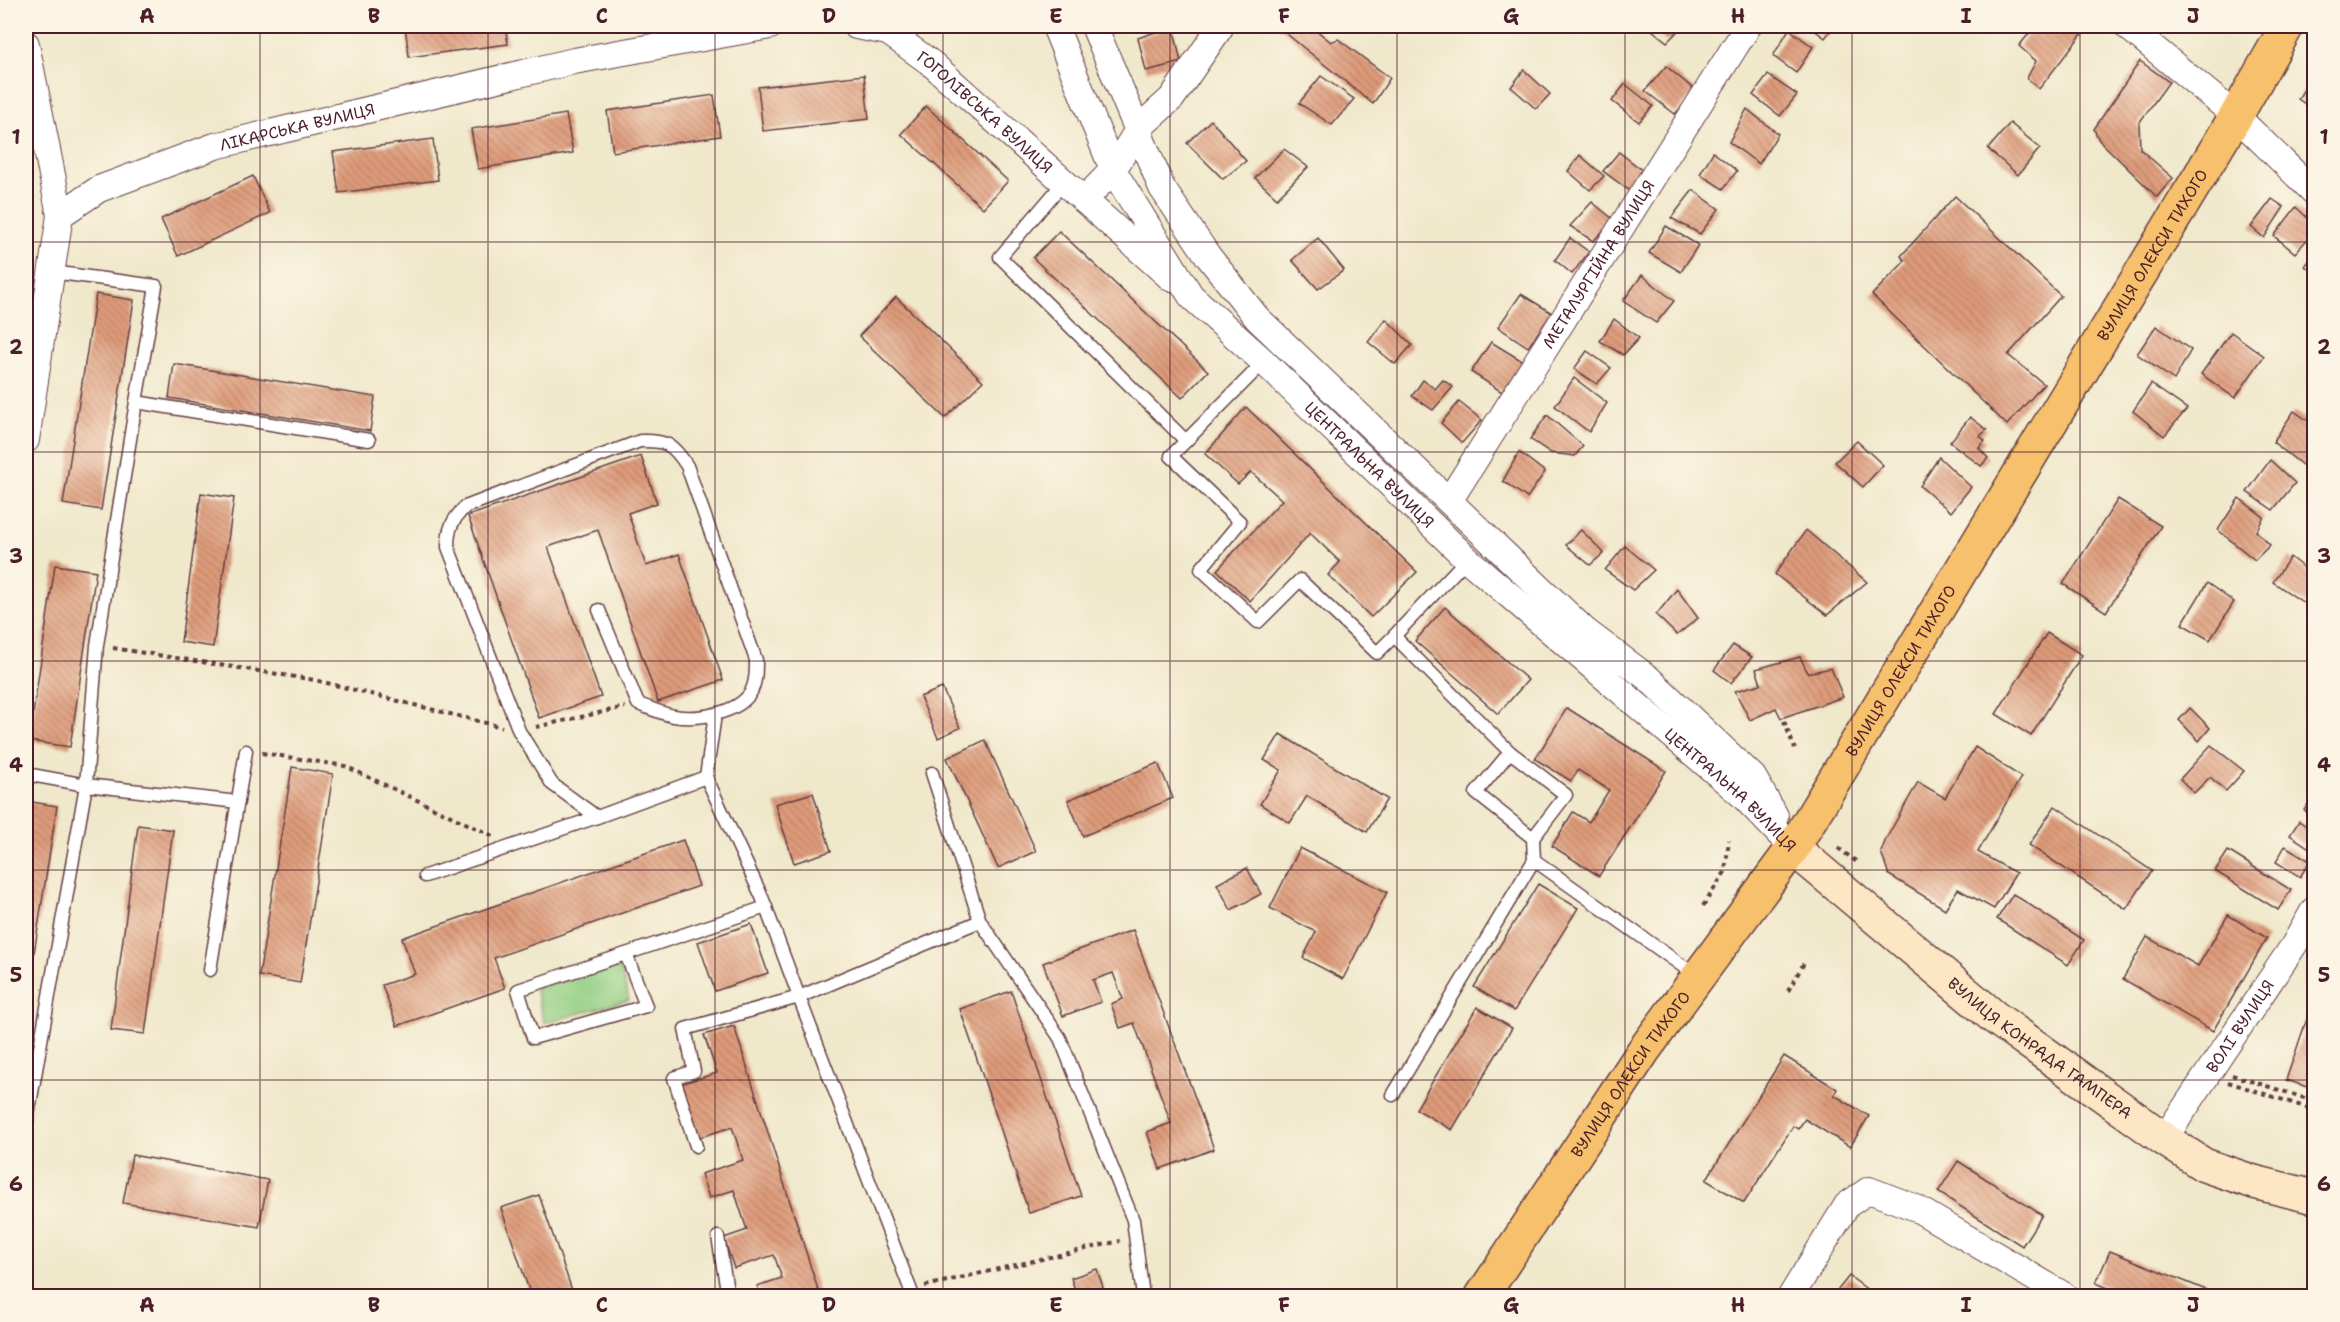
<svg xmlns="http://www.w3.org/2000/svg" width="2340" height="1322" viewBox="0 0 2340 1322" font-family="'Shantell Sans',sans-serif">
  <defs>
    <pattern id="building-back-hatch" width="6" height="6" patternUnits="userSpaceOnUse" patternTransform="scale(1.5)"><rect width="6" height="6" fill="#de9b7a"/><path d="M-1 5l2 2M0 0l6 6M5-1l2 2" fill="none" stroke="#b67e64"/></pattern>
  </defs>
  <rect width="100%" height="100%" fill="#fcf5e5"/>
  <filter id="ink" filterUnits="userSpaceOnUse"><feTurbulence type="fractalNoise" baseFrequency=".0167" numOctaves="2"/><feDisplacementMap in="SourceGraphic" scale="12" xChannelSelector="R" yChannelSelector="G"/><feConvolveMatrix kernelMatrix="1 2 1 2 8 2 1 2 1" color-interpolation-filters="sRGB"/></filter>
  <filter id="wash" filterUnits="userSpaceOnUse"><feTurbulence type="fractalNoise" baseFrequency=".008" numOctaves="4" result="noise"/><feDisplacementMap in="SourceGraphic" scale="24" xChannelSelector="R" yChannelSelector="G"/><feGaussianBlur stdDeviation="1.35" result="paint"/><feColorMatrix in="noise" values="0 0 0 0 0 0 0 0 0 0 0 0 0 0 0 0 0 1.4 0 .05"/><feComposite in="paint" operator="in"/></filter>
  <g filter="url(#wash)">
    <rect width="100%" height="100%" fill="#f0e8cb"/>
    <!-- grass -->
    <path fill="#93cf83" stroke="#6e7757" stroke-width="1.5" d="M620 966 629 1000 544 1023 535 988Z"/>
    <g id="blocks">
      <!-- building -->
      <g fill="url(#building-back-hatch)">
        <path d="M405 26H505L508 44 409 57Z"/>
        <path d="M1173 26 1181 62 1146 71 1138 38Z"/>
        <path d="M1277 26H1311L1331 42 1338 39 1390 78 1373 104Z"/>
        <path d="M1647 26H1683L1667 42Z"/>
        <path d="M1809 26H1834L1825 38Z"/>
        <path d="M2035 26H2088L2039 89 2027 78 2036 61 2019 46Z"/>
        <path d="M1789 29 1813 47 1796 73 1773 56Z"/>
        <path d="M2140 61 2169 82 2139 123 2140 149 2173 178 2157 197 2099 140 2094 129Z"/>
        <path d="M1666 66 1696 91 1675 114 1645 91Z"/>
        <path d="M1524 70 1550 94 1536 109 1511 87Z"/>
        <path d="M864 75 869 119 763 131 758 87Z"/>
        <path d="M1768 75 1797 95 1780 116 1753 95Z"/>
        <path d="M1321 76 1354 99 1332 125 1299 103Z"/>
        <path d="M2312 76 2314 79V110L2298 99Z"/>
        <path d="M1625 84 1653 106 1639 122 1612 101Z"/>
        <path d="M714 95 720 136 613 152 607 111Z"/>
        <path d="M926 106 1008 181 983 208 901 134Z"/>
        <path d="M1747 109 1778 134 1759 164 1729 142Z"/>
        <path d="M566 114 573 153 478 169 471 129Z"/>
        <path d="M1211 120 1246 161 1223 179 1187 143Z"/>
        <path d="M2010 123 2040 148 2018 175 1988 149Z"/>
        <path d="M433 139 438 180 339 193 333 152Z"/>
        <path d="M1284 149 1308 167 1277 198 1255 178Z"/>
        <path d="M1619 152 1647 174 1630 191 1603 171Z"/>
        <path d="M1713 152 1737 171 1723 189 1700 174Z"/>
        <path d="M1580 155 1604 176 1590 190 1568 171Z"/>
        <path d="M253 176 270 213 178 256 161 219Z"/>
        <path d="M1693 190 1719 209 1700 234 1671 218Z"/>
        <path d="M1955 196 2061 296 2008 355 2044 384 2007 425 1872 295 1905 261 1901 256Z"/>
        <path d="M2272 199 2284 207 2264 238 2251 227Z"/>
        <path d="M1592 202 1614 220 1593 241 1570 226Z"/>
        <path d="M2296 207 2314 224V232L2295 253 2274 236Z"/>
        <path d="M1666 226 1698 245 1681 272 1649 253Z"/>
        <path d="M1059 231 1208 371 1182 398 1033 258Z"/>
        <path d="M1318 238 1344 270 1318 289 1292 260Z"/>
        <path d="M1570 238 1589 252 1572 274 1555 260Z"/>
        <path d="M2314 254V273L2305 266Z"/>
        <path d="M1642 275 1674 301 1656 323 1623 301Z"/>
        <path d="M96 294 134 300 101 510 63 504Z"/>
        <path d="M1521 294 1552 313 1528 347 1498 327Z"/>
        <path d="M896 297 983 381 945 418 859 336Z"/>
        <path d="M1386 319 1412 345 1395 364 1368 342Z"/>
        <path d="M1614 319 1639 338 1623 355 1600 341Z"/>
        <path d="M2156 326 2191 350 2174 380 2137 354Z"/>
        <path d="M2231 332 2264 356 2235 398 2201 374Z"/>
        <path d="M1491 342 1524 362 1502 392 1471 372Z"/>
        <path d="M1587 351 1611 368 1597 384 1574 369Z"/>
        <path d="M174 364 375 397 370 431 169 398Z"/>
        <path d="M1574 378 1607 403 1589 432 1555 406Z"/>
        <path d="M1423 380 1435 389 1443 380 1453 387 1433 410 1412 396Z"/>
        <path d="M2151 384 2187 409 2164 436 2133 411Z"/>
        <path d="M1459 402 1482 420 1462 443 1441 423Z"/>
        <path d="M1246 407 1417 572 1371 617 1328 575 1340 562 1310 533 1250 601 1217 570 1282 500 1251 472 1238 484 1205 454Z"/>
        <path d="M2294 411 2314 425V456L2306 468 2273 442Z"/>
        <path d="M1547 415 1583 446 1575 456 1551 453 1530 439Z"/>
        <path d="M1970 417 1987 430 1980 436 1985 441 1979 448 1988 458 1981 466 1950 442Z"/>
        <path d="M1857 441 1883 465 1863 487 1835 462Z"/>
        <path d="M1519 452 1545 472 1527 498 1503 481Z"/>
        <path d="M641 456 657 503 628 513 646 566 679 554 723 680 658 702 598 530 548 547 601 697 539 718 468 516Z"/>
        <path d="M1939 457 1971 487 1951 512 1920 486Z"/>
        <path d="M2270 460 2295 483 2273 510 2247 492Z"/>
        <path d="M201 493 234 498 213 647 181 642Z"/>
        <path d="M2239 498 2264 517 2256 531 2270 545 2255 560 2218 530Z"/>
        <path d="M2118 499 2161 526 2106 612 2063 584Z"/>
        <path d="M1581 530 1604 553 1590 565 1566 545Z"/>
        <path d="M1806 530 1867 582 1827 615 1775 574Z"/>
        <path d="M1625 546 1654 570 1633 590 1605 570Z"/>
        <path d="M2290 557 2314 576V601L2310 607 2273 582Z"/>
        <path d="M55 565 96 571 70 747 29 741Z"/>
        <path d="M2207 583 2234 602 2210 640 2182 624Z"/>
        <path d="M1677 589 1698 618 1677 635 1656 615Z"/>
        <path d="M1445 607 1528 680 1498 714 1415 641Z"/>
        <path d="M2047 633 2082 655 2031 736 1996 714Z"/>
        <path d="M1733 645 1752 657 1731 683 1714 670Z"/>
        <path d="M1800 657 1808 673 1831 668 1843 697 1781 718 1776 708 1750 720 1735 691 1761 684 1756 669Z"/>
        <path d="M942 688 960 728 938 738 920 697Z"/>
        <path d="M1567 708 1666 771 1599 876 1552 846 1573 812 1589 822 1609 790 1578 770 1571 781 1535 759Z"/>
        <path d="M2190 708 2210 728 2199 741 2179 720Z"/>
        <path d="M1280 734 1387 799 1367 832 1307 796 1290 823 1260 804 1281 770 1264 760Z"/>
        <path d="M985 740 1036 851 998 868 947 758Z"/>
        <path d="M2211 745 2244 771 2226 791 2210 777 2194 793 2180 779Z"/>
        <path d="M1975 747 2021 777 1978 852 2016 873 1994 909 1958 889 1945 909 1889 875 1881 852 1886 839 1918 782 1945 798Z"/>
        <path d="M1158 763 1173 798 1083 836 1068 800Z"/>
        <path d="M292 767 333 774 300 983 259 976Z"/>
        <path d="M813 793 831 851 794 863 775 804Z"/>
        <path d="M2314 795V817L2304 810Z"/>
        <path d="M26 801 57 806 27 998H26Z"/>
        <path d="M2055 806 2152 871 2126 909 2029 845Z"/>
        <path d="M2299 821 2314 831V851L2290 835Z"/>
        <path d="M138 825 173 830 145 1034 111 1030Z"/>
        <path d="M683 840 699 886 494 958 505 988 397 1026 382 985 415 974 402 938Z"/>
        <path d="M2285 846 2310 861 2300 877 2276 862Z"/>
        <path d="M1300 848 1387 892 1343 979 1303 958 1316 932 1270 908Z"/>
        <path d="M2228 851 2291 890 2278 910 2215 871Z"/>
        <path d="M1247 868 1261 894 1231 910 1217 884Z"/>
        <path d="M1538 884 1578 908 1514 1011 1474 987Z"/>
        <path d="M2013 894 2084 940 2068 965 1997 919Z"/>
        <path d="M2228 915 2267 938 2213 1031 2123 979 2147 937 2198 966Z"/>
        <path d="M751 924 768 973 715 991 698 942Z"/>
        <path d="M1133 930 1214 1149 1160 1169 1147 1132 1171 1123 1134 1023 1120 1028 1111 1004 1123 999 1113 973 1093 980 1101 1002 1063 1016 1043 963Z"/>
        <path d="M1011 991 1081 1196 1029 1213 960 1009Z"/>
        <path d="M2314 998V1089L2286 1080Z"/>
        <path d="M1477 1007 1512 1028 1452 1130 1416 1109Z"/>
        <path d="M734 1026 820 1296H761L757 1286 782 1278 774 1255 734 1268 724 1238 747 1230 734 1190 709 1198 701 1174 743 1160 732 1127 697 1138 680 1084 717 1073 704 1035Z"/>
        <path d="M1784 1056 1837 1089 1834 1095 1869 1116 1850 1147 1805 1119 1798 1129 1793 1126 1744 1203 1706 1180Z"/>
        <path d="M132 1155 268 1180 259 1227 123 1203Z"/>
        <path d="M1958 1161 2042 1215 2022 1246 1938 1192Z"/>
        <path d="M539 1195 574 1296H531L501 1208Z"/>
        <path d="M2110 1251 2221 1296H2128L2096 1283Z"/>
        <path d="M1097 1269 1106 1296H1077L1071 1278Z"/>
        <path d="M1849 1276 1876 1296H1833Z"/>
      </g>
    </g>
  </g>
  <g filter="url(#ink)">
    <use href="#blocks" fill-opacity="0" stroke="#633d43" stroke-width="1.5"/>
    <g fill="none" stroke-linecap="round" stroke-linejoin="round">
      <!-- service casing -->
      <g stroke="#633d43" stroke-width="15">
        <g id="service">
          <path d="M1064 182 1000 257 1186 441"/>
          <path d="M1264 362 1171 456 1240 522 1201 569 1258 622 1300 580 1377 653 1394 636 1510 752 1566 795 1533 838"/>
          <path d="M136 402 369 440"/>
          <path d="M599 610 638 704C650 708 662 714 674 716 696 720 738 714 751 692 756 682 756 671 756 660L687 466C673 444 666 440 640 441L465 507C452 520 448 529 448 547L519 731 552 784 597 817 706 777"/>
          <path d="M1394 636 1467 559"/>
          <path d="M1510 752 1476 793 1533 838 1534 860 1698 977"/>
          <path d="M932 773 980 921 1060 1038 1133 1220 1143 1296"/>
          <path d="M26 774 86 785 238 802"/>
          <path d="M425 876 597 817"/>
          <path d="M626 954 646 1006 533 1038 518 990 766 907"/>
          <path d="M210 970 246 751"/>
          <path d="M1393 1095 1534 860"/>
          <path d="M26 1127 86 785 97 645 136 402 156 286 52 272"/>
          <path d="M696 1146 674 1078 694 1071 685 1029 799 997 762 897 706 777 715 715"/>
          <path d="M718 1237 728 1296"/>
          <path d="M913 1296 799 997 980 921"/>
        </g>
      </g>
      <!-- minor casing -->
      <g stroke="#633d43" stroke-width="28">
        <g id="minor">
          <path d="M856 26 888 32"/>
          <path id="s1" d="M886 26 888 32 931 63 1084 200 1113 170 1139 128 1172 98 1221 26"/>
          <path id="s2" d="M1055 26 1113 170 1191 296 1264 362 1467 559 1743 796 1793 848"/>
          <path d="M1094 26 1162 188 1208 256 1257 318 1585 631 1648 678 1753 777 1775 816"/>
          <path d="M2127 26 2236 116 2314 192"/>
          <path d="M26 44 60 215 26 440"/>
          <path d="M1084 200 1171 278"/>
          <path id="s3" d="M60 215 99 189 215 146 574 61 770 26"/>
          <path id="s4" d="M1449 501 1748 26"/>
          <path id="s5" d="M2164 1139 2294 945 2314 910"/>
          <path d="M1791 1296 1847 1205 1869 1190 1916 1208 2065 1296"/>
        </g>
      </g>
      <!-- secondary casing -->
      <g stroke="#633d43" stroke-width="36">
        <g id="secondary">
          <path id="s6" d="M1793 848 1994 1017 2164 1139 2204 1165 2254 1182 2314 1197"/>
        </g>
      </g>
      <!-- primary casing -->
      <g stroke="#633d43" stroke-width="36">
        <g id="primary">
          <path id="s7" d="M1482 1296 1644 1050 1793 848 2236 116 2287 26"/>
        </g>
      </g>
      <!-- path -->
      <g stroke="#633d43" stroke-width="4" stroke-dasharray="4.5 4.5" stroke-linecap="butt">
        <path d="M113 648 315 680 502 727"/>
        <path d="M1784 721 1795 749"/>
        <path d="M536 727 625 707"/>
        <path d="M262 753 345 766 493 836"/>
        <path d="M1838 848 1857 862"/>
        <path d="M1703 906 1725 872 1729 840"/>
        <path d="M1788 991 1804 963"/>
        <path d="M2232 1075 2314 1101"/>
        <path d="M2228 1082 2314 1110"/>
        <path d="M925 1286 1120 1241"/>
      </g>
      <!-- service -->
      <use href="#service" stroke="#fff" stroke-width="12"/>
      <!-- minor -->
      <use href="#minor" stroke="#fff" stroke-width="26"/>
      <!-- secondary -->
      <use href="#secondary" stroke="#fce6c4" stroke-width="33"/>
      <!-- primary -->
      <use href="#primary" stroke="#f7c06c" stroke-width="33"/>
    </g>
  </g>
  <!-- grid -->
  <path fill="none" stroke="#4a1f2b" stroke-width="1.5" stroke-opacity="0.55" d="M260 26V1296M488 26V1296M715 26V1296M943 26V1296M1170 26V1296M1397 26V1296M1625 26V1296M1852 26V1296M2080 26V1296M26 242H2314M26 452H2314M26 661H2314M26 870H2314M26 1080H2314"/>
  <g text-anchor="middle" stroke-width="4.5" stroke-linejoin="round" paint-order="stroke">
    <!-- street labels -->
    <g font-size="16" fill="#4a1f2b" stroke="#fcf5e5">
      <text dy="6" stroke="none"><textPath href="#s1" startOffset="132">ГОГОЛІВСЬКА ВУЛИЦЯ</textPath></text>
      <text dy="6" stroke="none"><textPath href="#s3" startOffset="255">ЛІКАРСЬКА ВУЛИЦЯ</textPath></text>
      <text dy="6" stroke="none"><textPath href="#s7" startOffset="1239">ВУЛИЦЯ ОЛЕКСИ ТИХОГО</textPath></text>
      <text dy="6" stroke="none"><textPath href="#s4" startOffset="280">МЕТАЛУРГІЙНА ВУЛИЦЯ</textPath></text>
      <text dy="6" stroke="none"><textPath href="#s2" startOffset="549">ЦЕНТРАЛЬНА ВУЛИЦЯ</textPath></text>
      <text dy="6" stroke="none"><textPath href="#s7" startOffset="753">ВУЛИЦЯ ОЛЕКСИ ТИХОГО</textPath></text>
      <text dy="6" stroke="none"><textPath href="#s2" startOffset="1035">ЦЕНТРАЛЬНА ВУЛИЦЯ</textPath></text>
      <text dy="6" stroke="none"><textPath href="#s5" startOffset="136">ВОЛІ ВУЛИЦЯ</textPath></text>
      <text dy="6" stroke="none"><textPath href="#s6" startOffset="318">ВУЛИЦЯ КОНРАДА ГАМПЕРА</textPath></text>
      <text dy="6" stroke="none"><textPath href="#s7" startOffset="267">ВУЛИЦЯ ОЛЕКСИ ТИХОГО</textPath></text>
    </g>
  </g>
  <!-- margin -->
  <rect width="2340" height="1322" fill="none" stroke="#fcf5e5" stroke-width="66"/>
  <rect x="33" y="33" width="2274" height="1256" fill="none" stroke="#4a1f2b" stroke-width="2"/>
  <g font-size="20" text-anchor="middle" font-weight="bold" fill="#4a1f2b">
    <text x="147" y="23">A</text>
    <text x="374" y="23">B</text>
    <text x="602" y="23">C</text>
    <text x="829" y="23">D</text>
    <text x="1056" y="23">E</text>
    <text x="1284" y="23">F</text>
    <text x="1511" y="23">G</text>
    <text x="1738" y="23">H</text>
    <text x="1966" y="23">I</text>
    <text x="2193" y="23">J</text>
    <text x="16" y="144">1</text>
    <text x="2324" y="144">1</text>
    <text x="16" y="354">2</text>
    <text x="2324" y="354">2</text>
    <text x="16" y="563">3</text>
    <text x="2324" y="563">3</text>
    <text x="16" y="772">4</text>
    <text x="2324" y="772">4</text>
    <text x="16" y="982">5</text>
    <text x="2324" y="982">5</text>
    <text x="16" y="1191">6</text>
    <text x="2324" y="1191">6</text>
    <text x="147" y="1312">A</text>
    <text x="374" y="1312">B</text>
    <text x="602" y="1312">C</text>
    <text x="829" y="1312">D</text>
    <text x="1056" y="1312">E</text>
    <text x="1284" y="1312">F</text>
    <text x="1511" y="1312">G</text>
    <text x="1738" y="1312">H</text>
    <text x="1966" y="1312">I</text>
    <text x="2193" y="1312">J</text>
  </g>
</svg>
